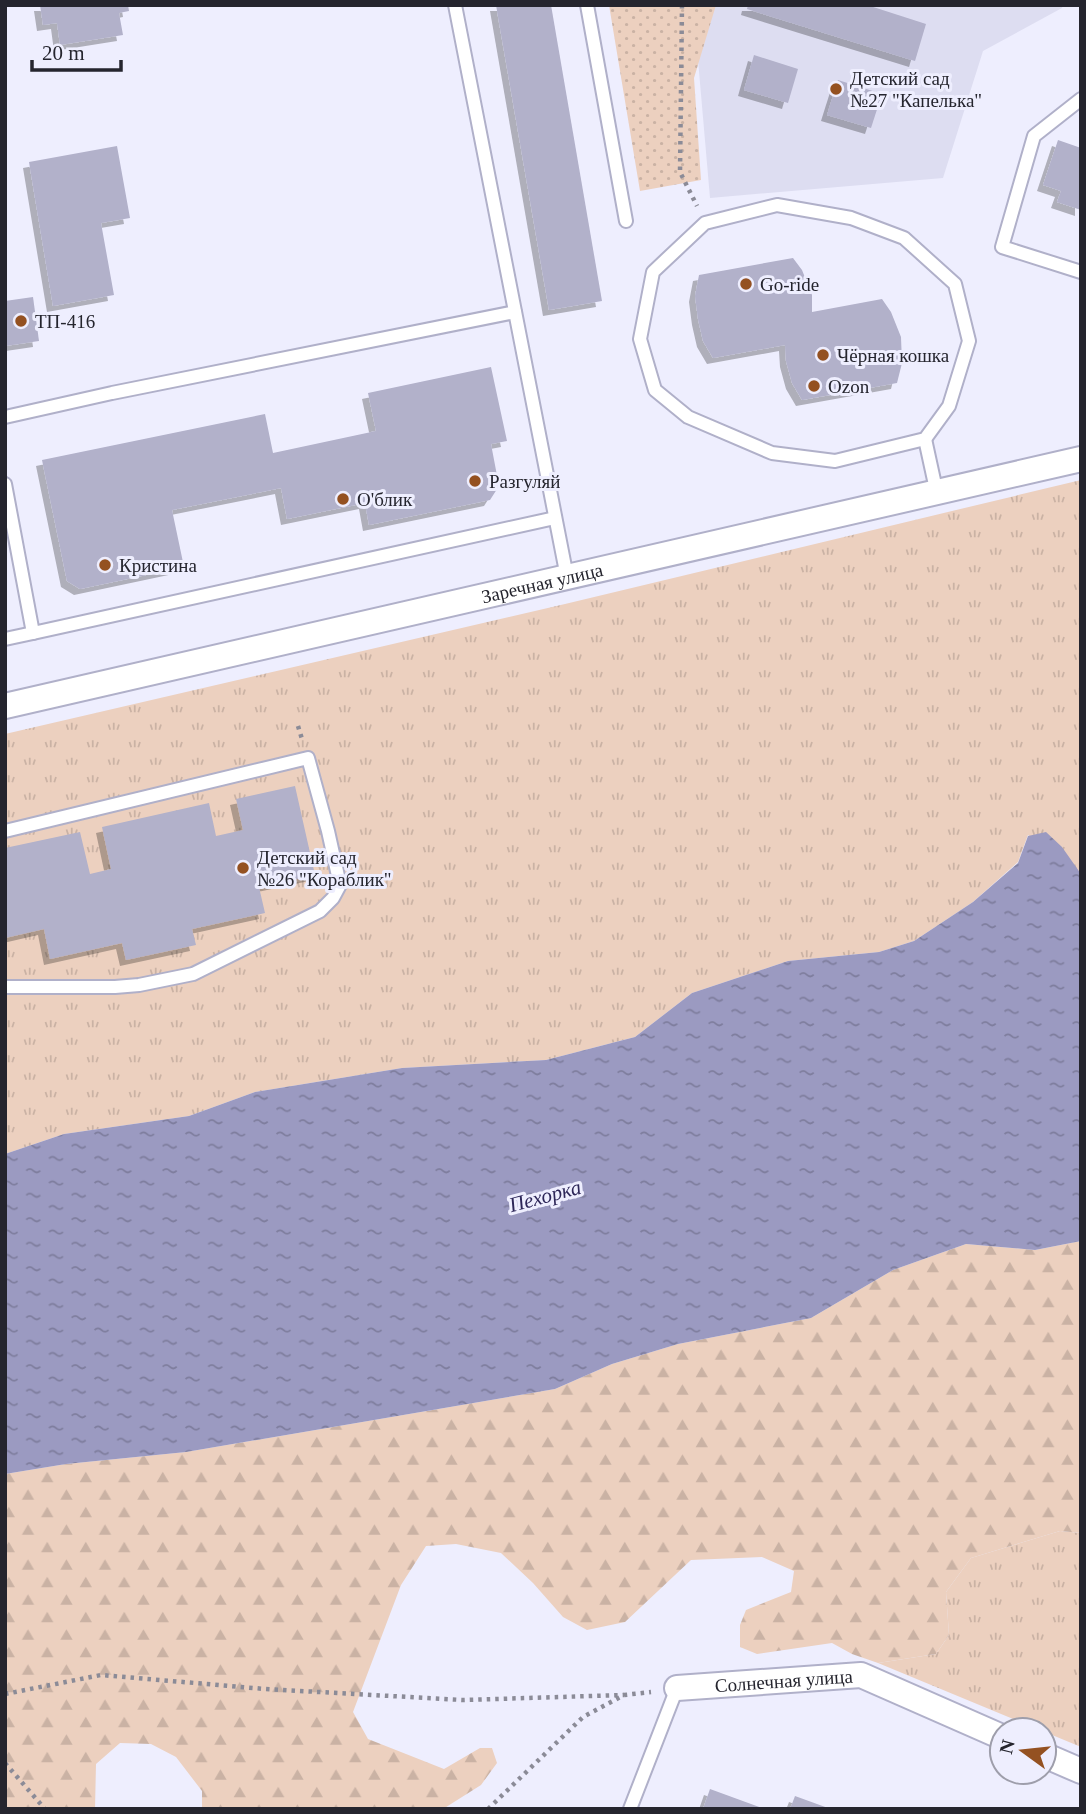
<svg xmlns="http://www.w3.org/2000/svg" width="1086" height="1814" viewBox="0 0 1086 1814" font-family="'Times New Roman',serif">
  <defs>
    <pattern id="grass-tufts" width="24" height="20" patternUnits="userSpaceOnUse" patternTransform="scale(1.75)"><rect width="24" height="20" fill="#ecd0bf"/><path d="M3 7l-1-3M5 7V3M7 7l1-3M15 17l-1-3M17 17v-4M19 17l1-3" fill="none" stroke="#cab2a4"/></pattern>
    <pattern id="forest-firs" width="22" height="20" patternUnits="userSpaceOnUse" patternTransform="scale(1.75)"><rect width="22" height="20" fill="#ecd0bf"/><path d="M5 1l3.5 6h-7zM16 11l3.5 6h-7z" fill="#cab2a4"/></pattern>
    <pattern id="park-dots" width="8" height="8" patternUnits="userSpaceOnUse" patternTransform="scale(1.75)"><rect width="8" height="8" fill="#ecd0bf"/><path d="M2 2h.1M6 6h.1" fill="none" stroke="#cab2a4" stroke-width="1.8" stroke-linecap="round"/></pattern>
    <pattern id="water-ripples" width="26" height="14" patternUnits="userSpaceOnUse" patternTransform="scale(1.75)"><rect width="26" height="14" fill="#9b9ac1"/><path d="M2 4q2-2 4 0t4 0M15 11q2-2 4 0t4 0" fill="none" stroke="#7e7d9d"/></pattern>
    <filter id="shadow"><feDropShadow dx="-6" dy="6" stdDeviation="0" flood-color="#0004"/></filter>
  </defs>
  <rect width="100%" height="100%" fill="#eeeefe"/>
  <!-- built -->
  <path fill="#ddddf1" d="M705 5H1063L1062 8 983 51 943 178 710 198 696 37Z"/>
  <!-- grass -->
  <g fill="url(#grass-tufts)">
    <path d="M1081 480V874L1028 835 1018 862 973 902 914 941 879 952 788 961 692 993 635 1037 546 1060 402 1068 255 1092 189 1116 64 1134 5 1154V734L565 604Z"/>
    <path d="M1060 1531 1081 1533V1747L878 1663 936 1654 949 1635 946 1592 971 1558Z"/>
  </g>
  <!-- forest -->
  <path fill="url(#forest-firs)" d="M1081 1241V1533L1060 1531 971 1558 946 1592 949 1635 936 1654 878 1663 852 1654 832 1643 757 1654 740 1647V1625L746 1610 791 1592 794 1571 762 1557 691 1560 625 1622 587 1630 563 1617 533 1583 501 1553 456 1544 426 1546 401 1585 353 1712 368 1739 444 1769 480 1748H492L497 1763 481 1785 443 1809H202V1791L176 1757 151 1744 120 1743 96 1764 95 1809H5V1474L66 1464 186 1452 555 1389 612 1364 678 1344 811 1318 893 1270 966 1244 1035 1250Z"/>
  <!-- park -->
  <path fill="url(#park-dots)" d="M609 5H716L694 78 701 180 640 191Z"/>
  <!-- water -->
  <path fill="url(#water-ripples)" d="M1046 832 1062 847 1081 874V1241L1035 1250 966 1244 893 1270 811 1318 678 1344 612 1364 555 1389 186 1452 66 1464 5 1474V1154L64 1134 189 1116 255 1092 402 1068 546 1060 635 1037 692 993 788 961 879 952 914 941 973 902 1018 863 1028 836Z"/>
  <!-- building -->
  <g fill="#b2b1ca" filter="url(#shadow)">
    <path d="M40 5H128L129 11 119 13 123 35 60 45 57 23 43 25Z"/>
    <path d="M496 5H551L602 301 549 310Z"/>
    <path d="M748 5H867L926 24 915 61 747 9Z"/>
    <path d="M754 55 798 69 788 103 744 90Z"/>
    <path d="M838 80 882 94 871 128 827 115Z"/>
    <path d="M1058 140 1081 148V210L1057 202 1061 191 1043 185Z"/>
    <path d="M117 146 130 218 101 223 114 295 53 306 29 162Z"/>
    <path d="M793 258 802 270 812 295V312L882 299 891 312 901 337 902 363 897 383 802 400 792 383 786 361 785 345 713 358 703 341 698 319 695 296 699 275Z"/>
    <path d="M33 297 39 341 5 346V301Z"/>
    <path d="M491 367 507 441 491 444 499 486 490 500 369 525 365 503 287 519 281 488 172 510 184 567 80 589 67 581 42 460 265 414 273 453 376 431 368 393Z"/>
    <path d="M295 786 315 875 259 887 265 913 192 929 196 945 126 960 122 943 50 959 44 929 5 938V848L80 832 90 874 111 869 102 827 209 803 216 836 243 830 236 799Z"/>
    <path d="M710 1789 762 1808V1809H703Z"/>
    <path d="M795 1796 828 1808V1809H790Z"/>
  </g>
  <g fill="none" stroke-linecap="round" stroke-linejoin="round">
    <!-- service casing -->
    <g stroke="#b0b0c9" stroke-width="16">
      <g id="service">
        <path d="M455 5 567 577"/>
        <path d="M587 5 626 221"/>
        <path d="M1081 99 1034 136 1002 247 1081 272"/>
        <path d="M777 205 851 218 904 238 955 284 969 341 949 406 925 439 835 461 772 453 688 417 655 390 640 339 653 272 705 223Z"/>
        <path d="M5 417 112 393 515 312"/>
        <path d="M925 439 937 494"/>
        <path d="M5 484 33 633 555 518"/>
        <path d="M5 639 33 633"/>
        <path d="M5 831 308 758 328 831 340 885 333 898 320 911 193 974 139 985 115 987H5"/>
        <path d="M630 1809 677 1688"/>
      </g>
    </g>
    <!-- minor casing -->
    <g stroke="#b0b0c9" stroke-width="28">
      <g id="minor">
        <path id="s1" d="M5 706 1081 459"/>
        <path id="s2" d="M677 1688 861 1675 1002 1737"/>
        <path d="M1044 1755 1081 1771"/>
      </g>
    </g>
    <!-- path -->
    <g stroke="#8b8b97" stroke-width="4.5" stroke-dasharray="3.5 5" stroke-linecap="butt">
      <path d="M682 5 680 172 697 206"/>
      <path d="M298 726 302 739"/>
      <path d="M5 1694 101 1675 265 1689 463 1700 624 1695"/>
      <path d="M5 1763 45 1809"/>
      <path d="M488 1809 583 1717 624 1695 651 1692"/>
    </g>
    <!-- service -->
    <use href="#service" stroke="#fff" stroke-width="12"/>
    <!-- minor -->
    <use href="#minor" stroke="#fff" stroke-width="24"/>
  </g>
  <!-- markers -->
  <g fill="#945121" stroke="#eeeefe" stroke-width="2.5">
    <circle cx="836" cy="89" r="7"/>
    <circle cx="746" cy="284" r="7"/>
    <circle cx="21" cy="321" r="7"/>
    <circle cx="823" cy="355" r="7"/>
    <circle cx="814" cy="386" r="7"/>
    <circle cx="475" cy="481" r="7"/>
    <circle cx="343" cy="499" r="7"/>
    <circle cx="105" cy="565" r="7"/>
    <circle cx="243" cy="868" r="7"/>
  </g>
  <g text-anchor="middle" stroke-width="6" stroke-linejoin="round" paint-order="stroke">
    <!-- poi labels -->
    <g font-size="19" fill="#25252e" stroke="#eeeefe" text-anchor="start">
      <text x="850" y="85">Детский сад<tspan x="850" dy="22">№27 "Капелька"</tspan></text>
      <text x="760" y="291">Go-ride</text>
      <text x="35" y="328">ТП-416</text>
      <text x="837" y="362">Чёрная кошка</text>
      <text x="828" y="393">Ozon</text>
      <text x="489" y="488">Разгуляй</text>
      <text x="357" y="506">О'блик</text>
      <text x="119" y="572">Кристина</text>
      <text x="257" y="864">Детский сад<tspan x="257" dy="22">№26 "Кораблик"</tspan></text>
    </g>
    <!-- street labels -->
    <g font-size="19" fill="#25252e" stroke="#eeeefe">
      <text dy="7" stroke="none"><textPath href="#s1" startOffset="551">Заречная улица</textPath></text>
      <text dy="7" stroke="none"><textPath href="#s2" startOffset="107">Солнечная улица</textPath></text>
    </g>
    <!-- water labels -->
    <g font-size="21" font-style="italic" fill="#2d2658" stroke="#eeeefe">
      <text transform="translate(545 1196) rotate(-15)" y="7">Пехорка</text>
    </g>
  </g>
  <!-- border -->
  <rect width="1086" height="1814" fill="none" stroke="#25252e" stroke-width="14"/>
  <!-- north arrow -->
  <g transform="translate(1023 1751) rotate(285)"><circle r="33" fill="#eeeefe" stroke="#9e9eab" stroke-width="2"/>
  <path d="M0-5L12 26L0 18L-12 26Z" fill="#945121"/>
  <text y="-10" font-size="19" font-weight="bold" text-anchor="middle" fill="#25252e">N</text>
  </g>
  <!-- scale -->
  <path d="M32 60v10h89v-10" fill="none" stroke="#25252e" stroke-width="3.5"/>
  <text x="42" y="60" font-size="21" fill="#25252e" stroke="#eeeefe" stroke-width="5" paint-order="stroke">20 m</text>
</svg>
